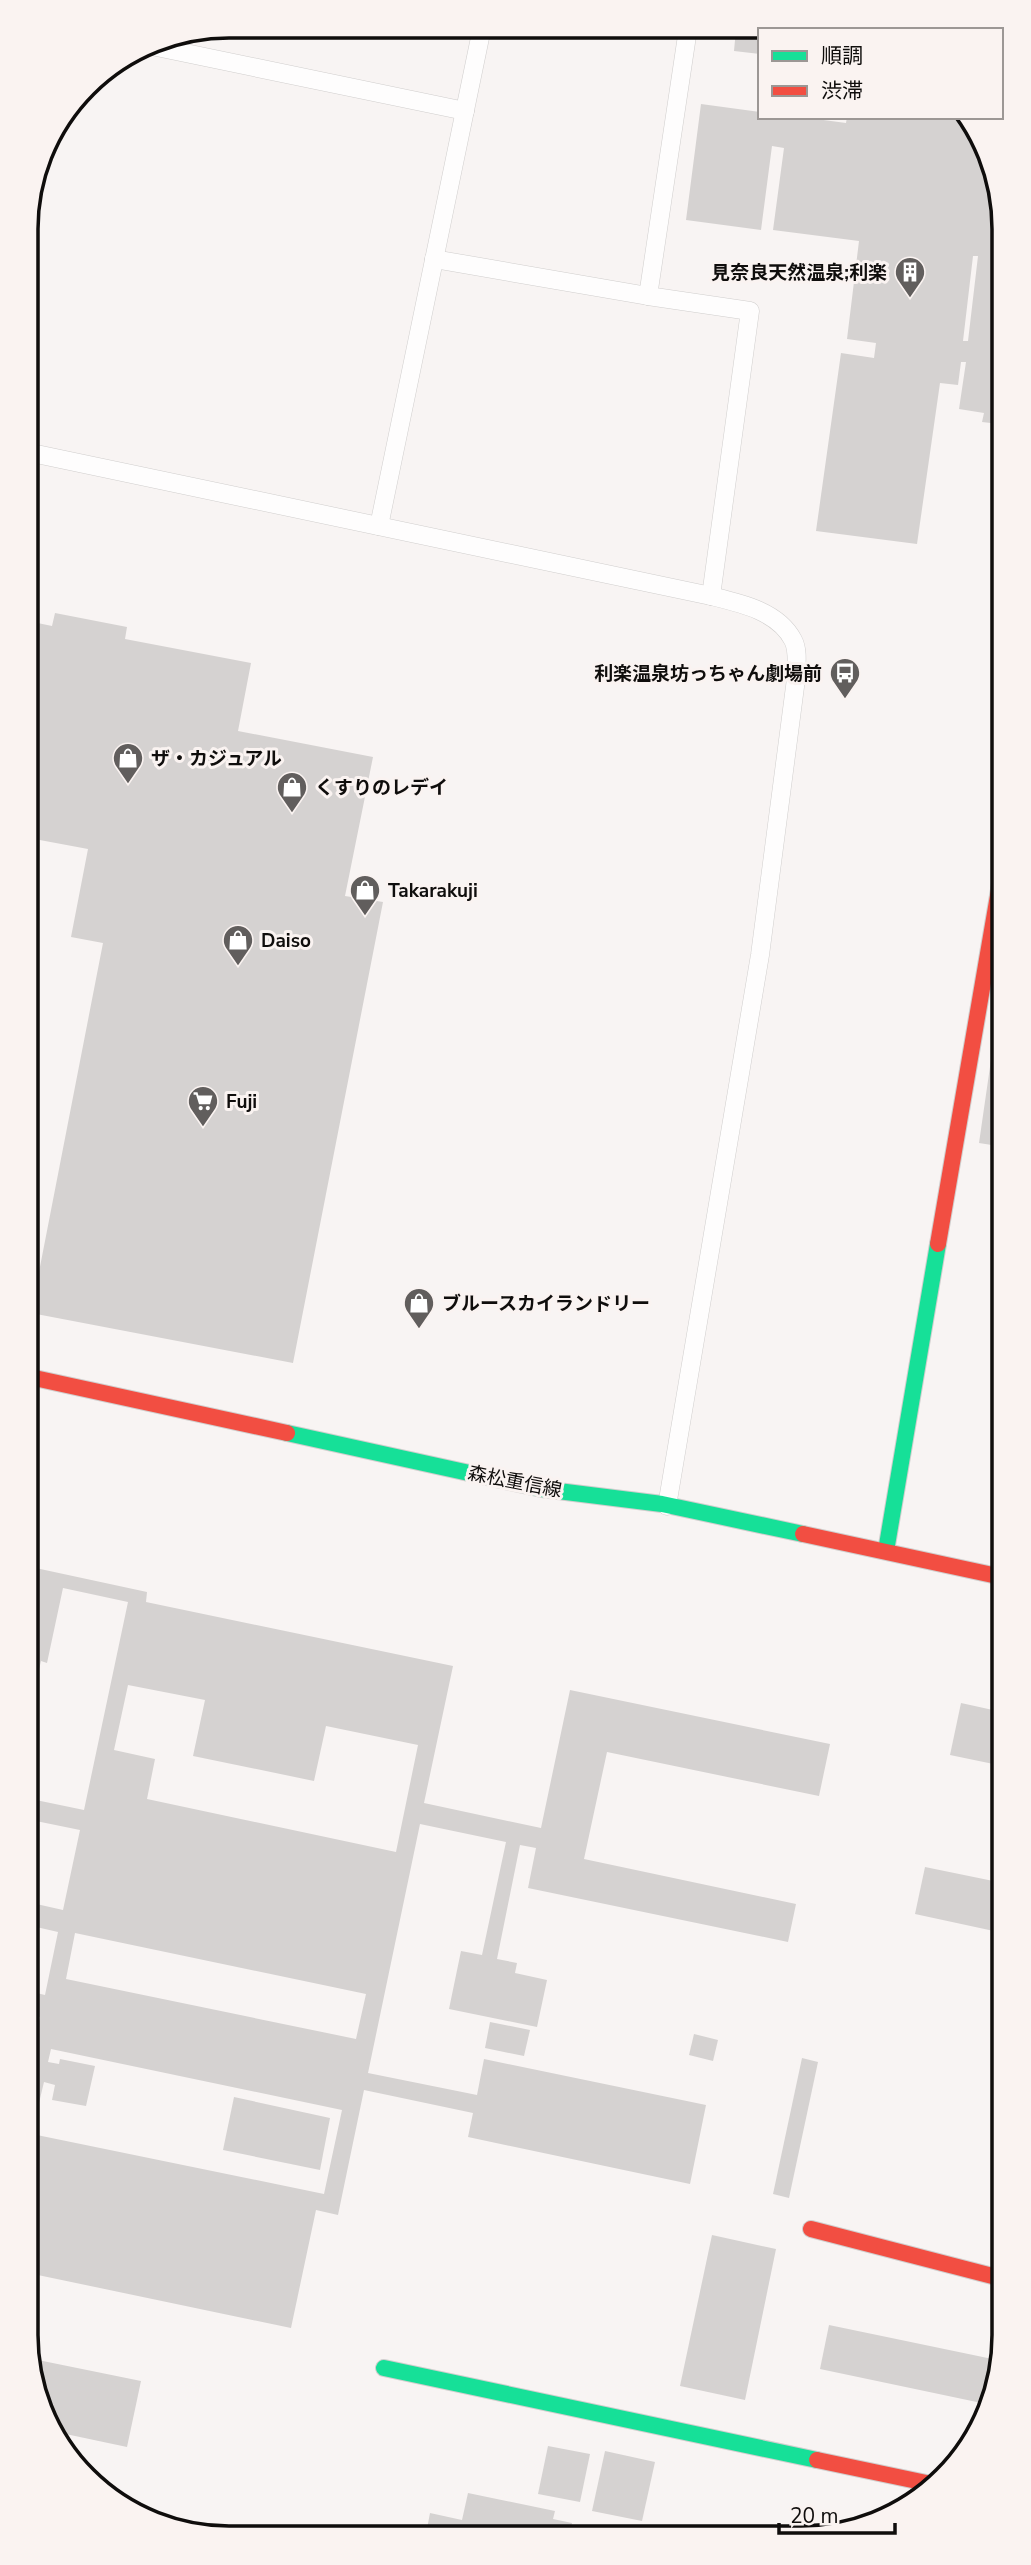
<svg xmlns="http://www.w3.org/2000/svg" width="1031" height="2565" viewBox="0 0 1031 2565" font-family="'Nunito Sans','Noto Sans JP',sans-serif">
  <rect width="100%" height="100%" fill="#f8f4f3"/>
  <!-- building -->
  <g fill="#d5d2d1" fill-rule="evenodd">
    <path d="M736 29 760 30V54L734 51Z"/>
    <path d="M701 104 760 112V117H801L846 123 847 117H961L998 177 999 424 982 422 984 413 959 409 966 362H961L958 385 940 383 917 544 816 531 841 353 874 358 876 343 847 339 859 241 773 230 784 148 772 146 761 230 686 220ZM973 256H978L968 341H963Z"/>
    <path d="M55 613 127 627 125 639 251 663 238 731 373 757 345 896 383 902 293 1363 31 1313 103 943 71 937 88 849 29 838 28 621 52 626Z"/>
    <path d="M992 1053 1001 1054V1157L997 1156 998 1146 979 1143Z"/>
    <path d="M31 1567 147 1592 146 1602 453 1666 424 1803 541 1828 570 1690 830 1744 819 1796 607 1752 584 1859 796 1904 788 1942 528 1888 536 1848 520 1845 497 1959 517 1963 515 1973 547 1980 537 2027 449 2009 461 1951 482 1955 506 1842 420 1824 368 2073 477 2095 484 2059 706 2105 690 2184 468 2137 473 2113 364 2090 338 2215 316 2210 291 2328 33 2274 32 2134 324 2194 342 2110 51 2049 48 2062 59 2064 60 2059 95 2066 86 2106 52 2100 55 2085 44 2082 32 2132V2056L40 2017 32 2015V1992L45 1995 58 1932 32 1926V1903L63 1910 80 1830 31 1820V1799L84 1810 128 1602 63 1588 47 1663 41 1661 31 1704ZM128 1685 205 1700 193 1756 314 1781 326 1726 418 1745 396 1852 147 1799 155 1759 114 1750ZM75 1933 366 1994 356 2039 66 1979Z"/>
    <path d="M961 1703 1002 1712 1003 1766 950 1755Z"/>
    <path d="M925 1867 1003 1883V1933L915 1914Z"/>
    <path d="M490 2022 530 2030 524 2056 485 2048Z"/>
    <path d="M694 2034 718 2040 713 2061 689 2055Z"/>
    <path d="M802 2058 818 2062 789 2198 773 2194Z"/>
    <path d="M234 2097 330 2118 320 2170 223 2150Z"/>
    <path d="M712 2235 776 2249 745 2400 680 2386Z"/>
    <path d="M829 2325 1002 2361 991 2405 820 2369Z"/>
    <path d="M33 2359 141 2381 127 2447 61 2433 33 2388Z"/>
    <path d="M548 2446 590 2454 580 2502 538 2494Z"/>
    <path d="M605 2451 655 2462 642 2521 592 2511Z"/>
    <path d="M468 2493 555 2511 553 2519 572 2523 570 2533 426 2534 430 2513 462 2520Z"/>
  </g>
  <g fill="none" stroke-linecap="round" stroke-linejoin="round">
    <!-- lane casing -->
    <g stroke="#d0cecd" stroke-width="19">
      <g id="lane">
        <path d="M688 29 648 296 750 311 711 596"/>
        <path d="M147 45 465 111"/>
        <path d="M434 259 648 296"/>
        <path d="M27 452 711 596C740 603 778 611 793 640 799 651 796 667 796 679L760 955 667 1506"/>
        <path d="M379 526 482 28"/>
      </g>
    </g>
    <!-- fast casing -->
    <g stroke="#d0cecd" stroke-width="18">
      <g id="fast">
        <path d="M287 1433 542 1489 662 1504 803 1534"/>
        <path d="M886 1551 938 1244"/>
        <path d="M384 2368 817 2460"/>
      </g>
    </g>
    <!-- jam casing -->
    <g stroke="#d0cecd" stroke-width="18">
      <g id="jam">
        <path d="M938 1244 1000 884"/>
        <path d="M30 1377 287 1433"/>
        <path d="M803 1534 1002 1577"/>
        <path d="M811 2229 1004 2279"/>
        <path d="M817 2460 936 2485"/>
      </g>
    </g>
    <!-- lane -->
    <use href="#lane" stroke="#fefdfd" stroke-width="18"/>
    <!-- fast -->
    <use href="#fast" stroke="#16e098" stroke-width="16"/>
    <!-- jam -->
    <use href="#jam" stroke="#f24e42" stroke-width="16"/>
  </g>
  <!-- icons -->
  <defs>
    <g id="building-pin" transform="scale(1.575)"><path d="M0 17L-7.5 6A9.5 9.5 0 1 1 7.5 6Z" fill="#615e5d" stroke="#faf3f1"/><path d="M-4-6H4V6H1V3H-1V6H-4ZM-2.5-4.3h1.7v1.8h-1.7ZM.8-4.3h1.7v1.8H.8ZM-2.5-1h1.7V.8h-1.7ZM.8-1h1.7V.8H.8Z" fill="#fff"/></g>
    <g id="bus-pin" transform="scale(1.575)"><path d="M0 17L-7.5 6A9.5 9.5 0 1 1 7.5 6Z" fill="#615e5d" stroke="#faf3f1"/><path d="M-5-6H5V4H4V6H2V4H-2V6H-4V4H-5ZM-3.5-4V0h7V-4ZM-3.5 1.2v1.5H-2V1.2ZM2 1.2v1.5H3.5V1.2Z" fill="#fff"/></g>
    <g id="shop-pin" transform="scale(1.575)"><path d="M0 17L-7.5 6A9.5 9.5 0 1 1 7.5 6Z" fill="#615e5d" stroke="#faf3f1"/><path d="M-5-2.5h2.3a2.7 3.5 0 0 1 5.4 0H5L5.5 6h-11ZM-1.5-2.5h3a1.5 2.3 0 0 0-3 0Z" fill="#fff"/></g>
    <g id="supermarket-pin" transform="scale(1.575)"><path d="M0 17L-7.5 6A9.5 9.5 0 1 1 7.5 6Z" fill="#615e5d" stroke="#faf3f1"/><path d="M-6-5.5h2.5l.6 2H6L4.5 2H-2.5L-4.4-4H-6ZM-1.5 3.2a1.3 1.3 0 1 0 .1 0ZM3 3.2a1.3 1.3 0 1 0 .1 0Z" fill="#fff"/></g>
  </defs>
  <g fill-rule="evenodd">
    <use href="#building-pin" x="910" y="272"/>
    <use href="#bus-pin" x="845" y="673"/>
    <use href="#shop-pin" x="128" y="758"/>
    <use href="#shop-pin" x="292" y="787"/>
    <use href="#shop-pin" x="365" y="890"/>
    <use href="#shop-pin" x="238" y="940"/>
    <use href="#supermarket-pin" x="203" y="1101"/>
    <use href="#shop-pin" x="419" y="1303"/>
  </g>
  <g text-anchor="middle" stroke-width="6" stroke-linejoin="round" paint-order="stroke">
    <!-- poi labels -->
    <g font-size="19" font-weight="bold" fill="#0f0d0c" stroke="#faf3f1" text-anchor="start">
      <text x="887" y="279" text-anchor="end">見奈良天然温泉;利楽</text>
      <text x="822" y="680" text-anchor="end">利楽温泉坊っちゃん劇場前</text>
      <text x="151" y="765">ザ・カジュアル</text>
      <text x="315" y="794">くすりのレデイ</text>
      <text x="388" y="897">Takarakuji</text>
      <text x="261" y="947">Daiso</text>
      <text x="226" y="1108">Fuji</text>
      <text x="442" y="1310">ブルースカイランドリー</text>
    </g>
    <!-- street labels -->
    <g font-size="19" fill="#0f0d0c" stroke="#faf3f1">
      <text transform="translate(515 1481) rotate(11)" y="7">森松重信線</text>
    </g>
  </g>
  <!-- crop -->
  <path d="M0 0H1031V2565H0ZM229 38H801A191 191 0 0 1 992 229V2335A191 191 0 0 1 801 2526H229A191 191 0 0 1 38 2335V229A191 191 0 0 1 229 38Z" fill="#faf3f1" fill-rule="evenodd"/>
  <path fill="none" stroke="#0f0d0c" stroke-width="3.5" d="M229 38H801A191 191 0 0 1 992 229V2335A191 191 0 0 1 801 2526H229A191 191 0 0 1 38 2335V229A191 191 0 0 1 229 38Z"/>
  <!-- legend -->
  <rect x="758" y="28" width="245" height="91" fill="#faf3f1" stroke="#9c9795" stroke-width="2"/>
  <rect x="772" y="51" width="35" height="10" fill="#16e098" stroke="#9c9795" stroke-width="2"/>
  <text x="821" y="63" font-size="21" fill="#0f0d0c">順調</text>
  <rect x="772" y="86" width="35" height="10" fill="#f24e42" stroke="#9c9795" stroke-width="2"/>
  <text x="821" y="98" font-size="21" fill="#0f0d0c">渋滞</text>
  <!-- scale -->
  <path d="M779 2523v10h116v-10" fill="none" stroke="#0f0d0c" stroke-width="3.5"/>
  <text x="790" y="2523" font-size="21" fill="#0f0d0c" stroke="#faf3f1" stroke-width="5" paint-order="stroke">20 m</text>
</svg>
